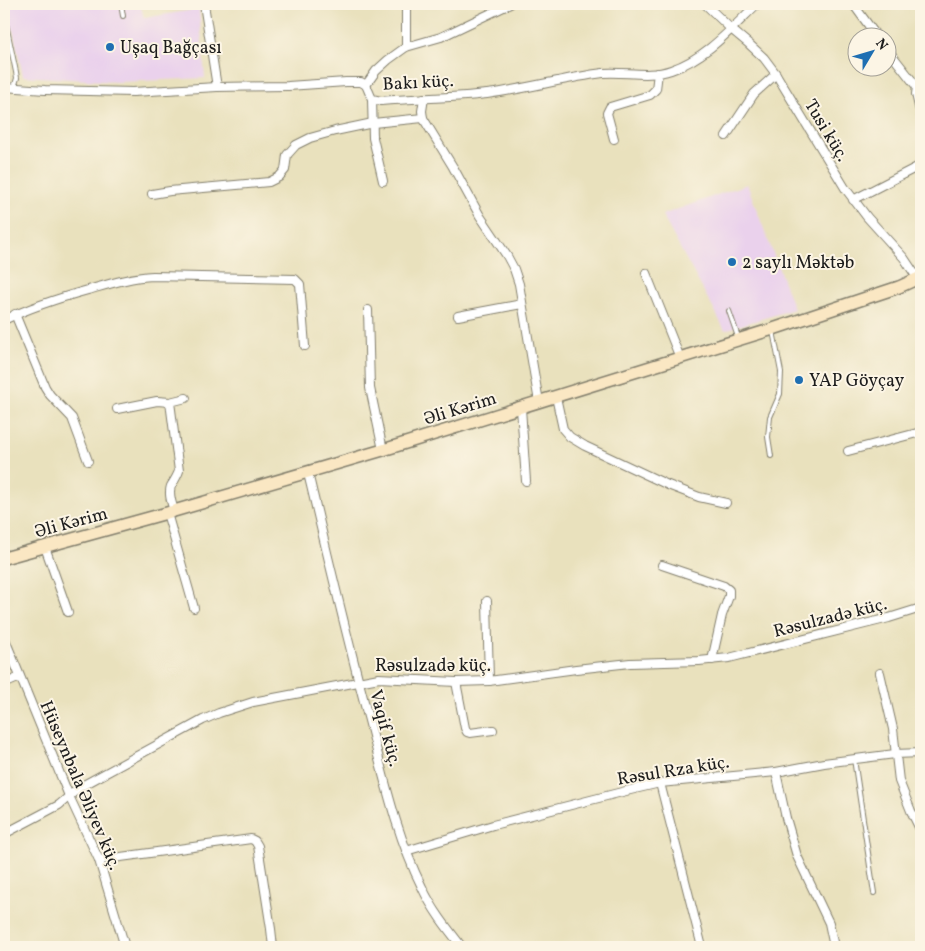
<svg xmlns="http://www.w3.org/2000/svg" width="925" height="951" viewBox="0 0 925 951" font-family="Vollkorn,serif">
  <rect width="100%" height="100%" fill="#fcf5e5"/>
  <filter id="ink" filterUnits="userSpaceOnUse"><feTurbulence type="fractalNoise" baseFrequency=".02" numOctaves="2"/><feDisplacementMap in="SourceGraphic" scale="10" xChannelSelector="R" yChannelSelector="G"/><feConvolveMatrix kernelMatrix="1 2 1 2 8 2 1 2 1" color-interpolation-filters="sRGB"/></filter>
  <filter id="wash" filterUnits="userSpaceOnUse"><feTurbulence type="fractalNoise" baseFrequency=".0096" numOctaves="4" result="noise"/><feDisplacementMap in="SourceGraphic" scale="20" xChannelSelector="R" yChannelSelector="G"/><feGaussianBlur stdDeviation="1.12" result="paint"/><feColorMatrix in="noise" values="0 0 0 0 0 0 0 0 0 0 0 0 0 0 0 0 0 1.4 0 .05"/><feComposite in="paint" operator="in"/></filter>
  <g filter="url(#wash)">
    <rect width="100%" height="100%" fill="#e9e1bd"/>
    <!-- built -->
    <g fill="#ead1ec">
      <path d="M7 4H140L144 18 199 9 205 78 118 82 23 76Z"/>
      <path d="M747 184 794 309 725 330 662 215Z"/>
    </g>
  </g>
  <g filter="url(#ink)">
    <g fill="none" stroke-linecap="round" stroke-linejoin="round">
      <!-- lane casing -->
      <g stroke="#827e6c" stroke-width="6">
        <g id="lane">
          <path d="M121 4 123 16"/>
          <path d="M4 15 16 72 17 78 14 88"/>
          <path d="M729 311 738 337"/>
          <path d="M771 456 768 437 770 417 780 394 781 372 773 331"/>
          <path d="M854 759 874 893"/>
        </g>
      </g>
      <!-- street casing -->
      <g stroke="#827e6c" stroke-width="10">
        <g id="street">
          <path d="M204 4 217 87"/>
          <path d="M705 4 731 29 749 44 764 58 776 74 845 188 867 217 904 258 918 279"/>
          <path d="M853 4 878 38"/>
          <path d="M406 47V4"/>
          <path d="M888 50 917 87"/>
          <path d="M366 85 376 71 388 60 406 47 441 37 510 4"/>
          <path d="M4 87 45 90 133 92 217 87 288 86 346 82H361L366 85 372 99 381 101C416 98 452 98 487 94 526 89 564 78 603 73 625 71 649 78 671 70 706 58 731 29 757 4"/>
          <path d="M917 87 916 94 921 115"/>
          <path d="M424 98 422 111 423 118 453 167 480 216 507 256 514 269 519 284 539 402"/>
          <path d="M372 99 373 138 383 181"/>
          <path d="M726 136 754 94 776 74"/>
          <path d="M614 139 607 113 610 107 650 95 656 89 658 73"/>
          <path d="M152 194 170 191 269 182 279 177 285 170 287 155 296 145 310 138 335 131 373 123 423 118"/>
          <path d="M853 200 921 165"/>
          <path d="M646 273 680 358"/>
          <path d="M368 310 370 388 383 450"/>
          <path d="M15 314 45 387 50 395 72 418 88 461"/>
          <path d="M458 316 522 304"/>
          <path d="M4 320C31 307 59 298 88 290 109 284 131 277 153 276L295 279 300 284 305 346"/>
          <path d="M556 397 563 429 570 437 585 446 668 485 699 497 726 503"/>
          <path d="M170 402 179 471C177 477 174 481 171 486 168 494 172 504 174 511"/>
          <path d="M521 408 526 481"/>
          <path d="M117 409 157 401 170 402 186 398"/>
          <path d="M848 451 921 432"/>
          <path d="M308 473C327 553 346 634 367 713 383 772 395 833 422 887 432 909 447 928 462 947"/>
          <path d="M167 513 194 608"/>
          <path d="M45 547 68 612"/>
          <path d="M662 565 724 586 729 590V596L722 615 712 660"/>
          <path d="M487 601 489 681"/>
          <path d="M4 637 69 796 99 860 125 947"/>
          <path d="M880 673 893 729 899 781 911 811 921 831"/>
          <path d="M456 682 465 728 467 732 470 733 493 730"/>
          <path d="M4 684 20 677"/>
          <path d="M776 772 786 818 797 856 829 923 834 947"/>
          <path d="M660 783 702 947"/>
          <path d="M4 834 59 805 80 787 203 720 219 713 253 702 379 678 456 682 489 681 576 669 630 663 699 661 729 658 889 618 921 608"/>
          <path d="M406 851 493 825 626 791 660 783 776 772 824 763 895 754 921 753"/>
          <path d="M99 860 251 839 255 841 258 846 271 929 273 947"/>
        </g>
      </g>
      <!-- secondary casing -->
      <g stroke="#827e6c" stroke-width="14">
        <path id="secondary" d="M4 558 174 511 383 450 773 329 899 287 921 277"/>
      </g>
      <!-- lane -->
      <use href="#lane" stroke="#fff" stroke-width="4"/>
      <!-- street -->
      <use href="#street" stroke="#fff" stroke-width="8"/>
      <!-- secondary -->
      <use href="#secondary" stroke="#fae7c3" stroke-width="11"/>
    </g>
  </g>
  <!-- markers -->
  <g fill="#1f6fb2" stroke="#fcf5e5" stroke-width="2">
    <circle cx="110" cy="47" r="5"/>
    <circle cx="732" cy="262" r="5"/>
    <circle cx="799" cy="380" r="5"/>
  </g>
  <g text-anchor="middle" stroke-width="4" stroke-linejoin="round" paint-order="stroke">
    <!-- poi labels -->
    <g font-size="18" fill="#1c1c1c" stroke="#fcf5e5" text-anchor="start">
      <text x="120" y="53">Uşaq Bağçası</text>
      <text x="742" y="268">2 saylı Məktəb</text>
      <text x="809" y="386">YAP Göyçay</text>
    </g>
    <!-- street labels -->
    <g font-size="18" fill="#1c1c1c" stroke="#fcf5e5">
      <text transform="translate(418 82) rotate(-3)" y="6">Bakı küç.</text>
      <text transform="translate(827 130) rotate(59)" y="6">Tusi küç.</text>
      <text transform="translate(460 408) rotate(-17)" y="6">Əli Kərim</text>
      <text transform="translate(71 522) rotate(-15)" y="6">Əli Kərim</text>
      <text transform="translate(830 617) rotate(-14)" y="6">Rəsulzadə küç.</text>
      <text x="433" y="671">Rəsulzadə küç.</text>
      <text transform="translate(386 728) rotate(75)" y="6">Vaqif küç.</text>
      <text transform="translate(673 770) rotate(-9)" y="6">Rəsul Rza küç.</text>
      <text transform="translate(81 785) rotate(67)" y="6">Hüseynbala Əliyev küç.</text>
    </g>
  </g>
  <!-- margin -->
  <rect width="925" height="951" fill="none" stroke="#fcf5e5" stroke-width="20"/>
  <!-- north arrow -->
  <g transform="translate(872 52) rotate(52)"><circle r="24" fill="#fcf5e5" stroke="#a29e95"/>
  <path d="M0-4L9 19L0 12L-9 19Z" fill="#1f6fb2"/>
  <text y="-8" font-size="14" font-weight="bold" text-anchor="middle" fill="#1c1c1c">N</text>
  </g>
</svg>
